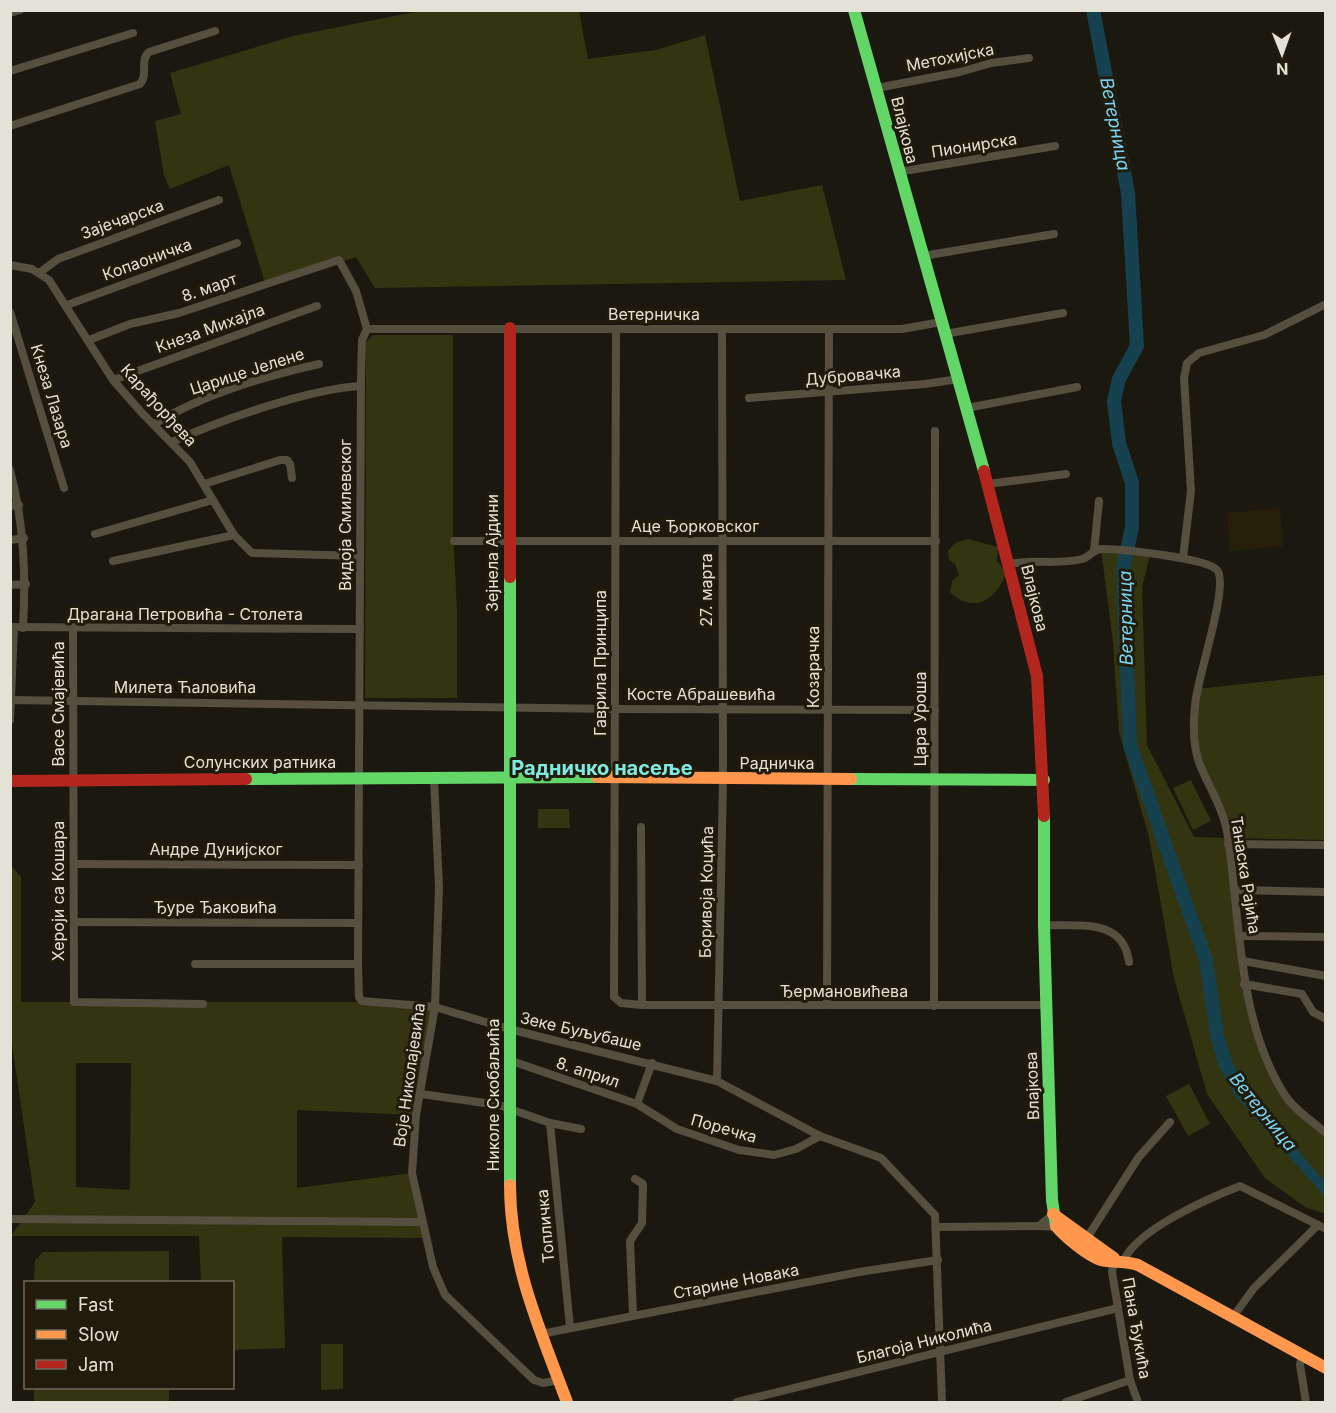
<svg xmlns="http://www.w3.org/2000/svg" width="1336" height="1413" viewBox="0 0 1336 1413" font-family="Inter,sans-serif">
  <rect width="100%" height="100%" fill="#1b1810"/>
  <!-- built -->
  <path fill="#251f0a" d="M1280 508 1283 546 1230 551 1227 513Z"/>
  <!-- green -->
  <g fill="#333510" fill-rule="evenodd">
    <path d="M420 11H579L588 59 656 50 705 35 740 201 822 185 846 280 375 288 356 257 266 286 229 165 170 189 164 175 155 121 181 114 170 73 293 36Z"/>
    <path d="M373 335H453V531L457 611V698H365L366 342Z"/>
    <path d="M968 539 998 547 997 561 1006 573C997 599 974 615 950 592L952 581 959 575 955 564 949 560 948 551 955 543Z"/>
    <path d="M1101 549 1150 555 1142 587 1147 745 1194 837 1228 838 1197 756V689L1325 675V840L1229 838 1249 1004 1284 1094 1325 1133V1214L1305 1207 1265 1178 1207 1094 1174 978 1149 837 1119 732 1113 642Z"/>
    <path d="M1191 780 1211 821 1193 830 1173 788Z"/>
    <path d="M538 809H569L570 828H538Z"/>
    <path d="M10 864 21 877V1002H356L435 1007 416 1115 297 1110V1188L412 1173 426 1238 282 1237 285 1348 233 1350 232 1282H201L199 1236H11L35 1202 11 1037ZM76 1063H131L130 1190 76 1187Z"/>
    <path d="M1189 1084 1210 1124 1188 1136 1166 1096Z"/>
    <path d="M169 1251V1282H34L35 1260 43 1252Z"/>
    <path d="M321 1344H343V1389L321 1390Z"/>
    <rect x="34" y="1388" width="135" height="14"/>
  </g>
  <!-- water -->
  <path fill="#164250" d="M1272 1121 1325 1182V1197L1263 1127Z"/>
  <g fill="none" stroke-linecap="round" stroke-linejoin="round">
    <!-- river -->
    <path stroke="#164250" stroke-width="14" d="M1093 10 1128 193 1137 346 1119 379 1114 401 1119 443 1132 483V527L1123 569 1130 745 1206 960 1217 1036 1226 1065 1239 1089 1279 1135"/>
    <!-- street -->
    <g stroke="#554f40" stroke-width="8">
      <path d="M10 13 20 10"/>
      <path d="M10 71 133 33"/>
      <path d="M877 88 960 72 991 63 1029 58"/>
      <path d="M10 126 140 84C149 74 139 61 149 52L215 31"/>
      <path d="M898 172 1055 146"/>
      <path d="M923 256 1054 234"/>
      <path d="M10 265 32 269 49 280 113 380 142 413 190 462 234 535 252 553 360 556"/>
      <path d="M39 273 58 259 219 200"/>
      <path d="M67 305 237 243"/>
      <path d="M10 312 64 488"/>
      <path d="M367 329H902L941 322"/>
      <path d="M616 329 614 997 621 1003 642 1005"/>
      <path d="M945 334 1063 313"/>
      <path d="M89 340 130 324 179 313 339 260 356 291 367 329"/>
      <path d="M113 380 317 306"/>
      <path d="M749 398 925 384 959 379"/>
      <path d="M967 408 1077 387"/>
      <path d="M154 424C204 394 262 377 319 364"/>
      <path d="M172 442C221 420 308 389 361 386"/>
      <path d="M10 470C24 523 26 573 23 628"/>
      <path d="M204 484 280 460H287L290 464 292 478"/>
      <path d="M988 484 1066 474"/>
      <path d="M10 506 19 505"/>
      <path d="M95 534 213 500"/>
      <path d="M10 540 24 538"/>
      <path d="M454 541H936"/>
      <path d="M1094 551 1099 501"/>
      <path d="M1183 558 1191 491 1184 378 1187 363 1199 353 1264 335 1326 304"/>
      <path d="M113 561 234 535"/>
      <path d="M1010 564C1033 559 1062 565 1082 559 1090 557 1093 549 1102 549 1120 549 1207 558 1217 570 1230 585 1196 680 1195 706 1193 725 1193 747 1200 765 1210 789 1224 810 1228 837 1240 919 1238 1020 1283 1092 1292 1108 1312 1121 1326 1133"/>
      <path d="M10 585 26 584"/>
      <path d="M10 627 360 629"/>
      <path d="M73 629 74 1002 203 1004"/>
      <path d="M10 700 615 709 935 710"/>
      <path d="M10 720 14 627"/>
      <path d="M434 778 439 887 435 1007 416 1115 412 1173 433 1267 445 1295 534 1380 543 1383 559 1380"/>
      <path d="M641 827 642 1005H1046"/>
      <path d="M1228 844 1326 845"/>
      <path d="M74 864 359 865"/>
      <path d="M1235 890 1326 892"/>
      <path d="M73 922 358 923"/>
      <path d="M1044 925C1079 927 1123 917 1129 962"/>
      <path d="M1241 936 1326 937"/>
      <path d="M1243 961 1326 976"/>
      <path d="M195 964H358L359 997 362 1001 435 1007 509 1029 717 1081 820 1136 881 1158 935 1215 942 1402"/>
      <path d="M358 964 361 379 362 340 367 329"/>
      <path d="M1244 984 1302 994 1313 1012 1326 1019"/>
      <path d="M827 1005 829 329"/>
      <path d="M934 1006 935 431"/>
      <path d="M509 1060 637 1104 677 1129 739 1150 774 1155 796 1149 820 1136"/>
      <path d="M717 1081 723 779 722 329"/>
      <path d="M421 1094 499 1105 550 1123 581 1129"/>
      <path d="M637 1104 652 1063"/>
      <path d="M550 1123 570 1327"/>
      <path d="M1053 1214 1039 1226 1056 1227"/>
      <path d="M10 1219 422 1222"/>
      <path d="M937 1227 1039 1226"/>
      <path d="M1087 1238 1138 1158 1170 1122"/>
      <path d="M1114 1258 1112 1272 1130 1380 1138 1402"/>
      <path d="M1124 1260C1138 1229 1209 1198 1240 1186L1326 1229"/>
      <path d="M633 1315 630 1241 642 1223 643 1184 635 1179"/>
      <path d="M1233 1317 1254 1288 1318 1225"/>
      <path d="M541 1334 859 1272 938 1260"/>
      <path d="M1302 1355 1300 1365 1306 1402"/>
      <path d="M737 1402 1118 1308"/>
      <path d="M1066 1402 1130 1380"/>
    </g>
    <!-- fast -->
    <g stroke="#63d668" stroke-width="12">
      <path d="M854 10 984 471"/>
      <path d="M510 577V1185"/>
      <path d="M246 779 597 777"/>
      <path d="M851 779 1044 780"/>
      <path d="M1044 816V925L1052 1200 1056 1226"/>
    </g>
    <!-- slow -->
    <g stroke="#ff974d" stroke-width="12">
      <path d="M597 777 851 779"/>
      <path d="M510 1185C510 1263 540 1330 567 1402"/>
      <path d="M1053 1214 1114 1258"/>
      <path d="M1056 1226C1064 1236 1088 1256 1101 1260 1112 1263 1124 1260 1138 1265L1326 1368"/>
    </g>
    <!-- jam -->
    <g stroke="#b3261e" stroke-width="12">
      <path d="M510 328V577"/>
      <path d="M984 471 1037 676 1044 816"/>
      <path d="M10 781 246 779"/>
    </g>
  </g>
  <g text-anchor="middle" stroke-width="6" stroke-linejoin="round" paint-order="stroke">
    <!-- street labels -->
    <g font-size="16" fill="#e4e1d7" stroke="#201b0b">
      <text transform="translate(950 57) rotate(-11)" y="6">Метохијска</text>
      <text transform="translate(905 130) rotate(76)" y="6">Влајкова</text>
      <text transform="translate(974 145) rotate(-9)" y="6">Пионирска</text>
      <text transform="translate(122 219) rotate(-20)" y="6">Зајечарска</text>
      <text transform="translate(147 259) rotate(-20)" y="6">Копаоничка</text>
      <text transform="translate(209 287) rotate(-19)" y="6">8. март</text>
      <text x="654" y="320">Ветерничка</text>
      <text transform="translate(210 328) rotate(-20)" y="6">Кнеза Михајла</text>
      <text transform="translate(247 371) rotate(-18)" y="6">Царице Јелене</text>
      <text transform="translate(853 375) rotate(-5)" y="6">Дубровачка</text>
      <text transform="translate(52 396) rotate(73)" y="6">Кнеза Лазара</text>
      <text transform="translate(159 405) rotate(48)" y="6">Карађорђева</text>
      <text transform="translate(345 515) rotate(-90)" y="6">Видоја Смилевског</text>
      <text x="695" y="532">Аце Ђорковског</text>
      <text transform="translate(492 553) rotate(-90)" y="6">Зејнела Ајдини</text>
      <text transform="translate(706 590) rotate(-90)" y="6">27. марта</text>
      <text transform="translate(1035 598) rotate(76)" y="6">Влајкова</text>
      <text x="185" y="620">Драгана Петровића - Столета</text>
      <text transform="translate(600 663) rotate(-90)" y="6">Гаврила Принципа</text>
      <text transform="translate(813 667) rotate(-90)" y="6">Козарачка</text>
      <text x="185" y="693">Милета Ћаловића</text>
      <text x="701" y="700">Косте Абрашевића</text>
      <text transform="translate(58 704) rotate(-90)" y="6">Васе Смајевића</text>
      <text transform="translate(920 719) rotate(-90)" y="6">Цара Уроша</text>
      <text x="260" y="768">Солунских ратника</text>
      <text x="777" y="769">Радничка</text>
      <text x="216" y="855">Андре Дунијског</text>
      <text transform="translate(1246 875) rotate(81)" y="6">Танаска Рајића</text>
      <text transform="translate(58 891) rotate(-90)" y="6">Хероји са Кошара</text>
      <text transform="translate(706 892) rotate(-89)" y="6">Боривоја Коцића</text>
      <text x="215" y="913">Ђуре Ђаковића</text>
      <text x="844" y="997">Ђермановићева</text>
      <text transform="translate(581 1031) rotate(13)" y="6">Зеке Буљубаше</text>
      <text transform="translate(588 1072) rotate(18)" y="6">8. април</text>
      <text transform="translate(409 1075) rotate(-82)" y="6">Воје Николајевића</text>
      <text transform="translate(1032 1086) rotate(-92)" y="6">Влајкова</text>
      <text transform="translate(493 1095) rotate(-90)" y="6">Николе Скобаљића</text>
      <text transform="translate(724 1128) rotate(16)" y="6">Поречка</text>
      <text transform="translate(545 1226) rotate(-95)" y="6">Топличка</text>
      <text transform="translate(736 1281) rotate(-11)" y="6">Старине Новака</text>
      <text transform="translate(1137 1328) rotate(80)" y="6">Пана Ђукића</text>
      <text transform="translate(924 1341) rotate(-14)" y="6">Благоја Николића</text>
    </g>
    <!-- water labels -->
    <g font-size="18" font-style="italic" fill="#77d5f7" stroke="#201b0b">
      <text transform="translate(1115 124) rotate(79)" y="6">Ветерница</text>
      <text transform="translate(1126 618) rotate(-91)" y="6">Ветерница</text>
      <text transform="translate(1263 1112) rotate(51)" y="6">Ветерница</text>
    </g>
    <!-- quarter labels -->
    <g font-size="20" font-weight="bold" fill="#7feae2" stroke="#201b0b">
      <text x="602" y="775">Радничко насеље</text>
    </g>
  </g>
  <!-- border -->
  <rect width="1336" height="1413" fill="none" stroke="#e4e1d7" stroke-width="24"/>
  <!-- legend -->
  <rect x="24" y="1281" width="210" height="108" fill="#201b0b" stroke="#6e6a5d" stroke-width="1.5"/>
  <rect x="36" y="1300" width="30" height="9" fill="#63d668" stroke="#6e6a5d" stroke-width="1.5"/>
  <text x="78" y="1311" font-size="18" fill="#e4e1d7">Fast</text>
  <rect x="36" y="1330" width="30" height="9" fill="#ff974d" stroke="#6e6a5d" stroke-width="1.5"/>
  <text x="78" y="1341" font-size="18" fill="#e4e1d7">Slow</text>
  <rect x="36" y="1360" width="30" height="9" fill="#b3261e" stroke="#6e6a5d" stroke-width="1.5"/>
  <text x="78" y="1371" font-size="18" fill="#e4e1d7">Jam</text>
  <!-- north arrow -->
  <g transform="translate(1282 54) rotate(179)" stroke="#201b0b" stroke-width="4.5" paint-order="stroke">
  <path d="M0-4.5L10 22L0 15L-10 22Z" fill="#e4e1d7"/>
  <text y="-9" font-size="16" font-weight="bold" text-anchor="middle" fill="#e4e1d7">N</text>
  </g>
</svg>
